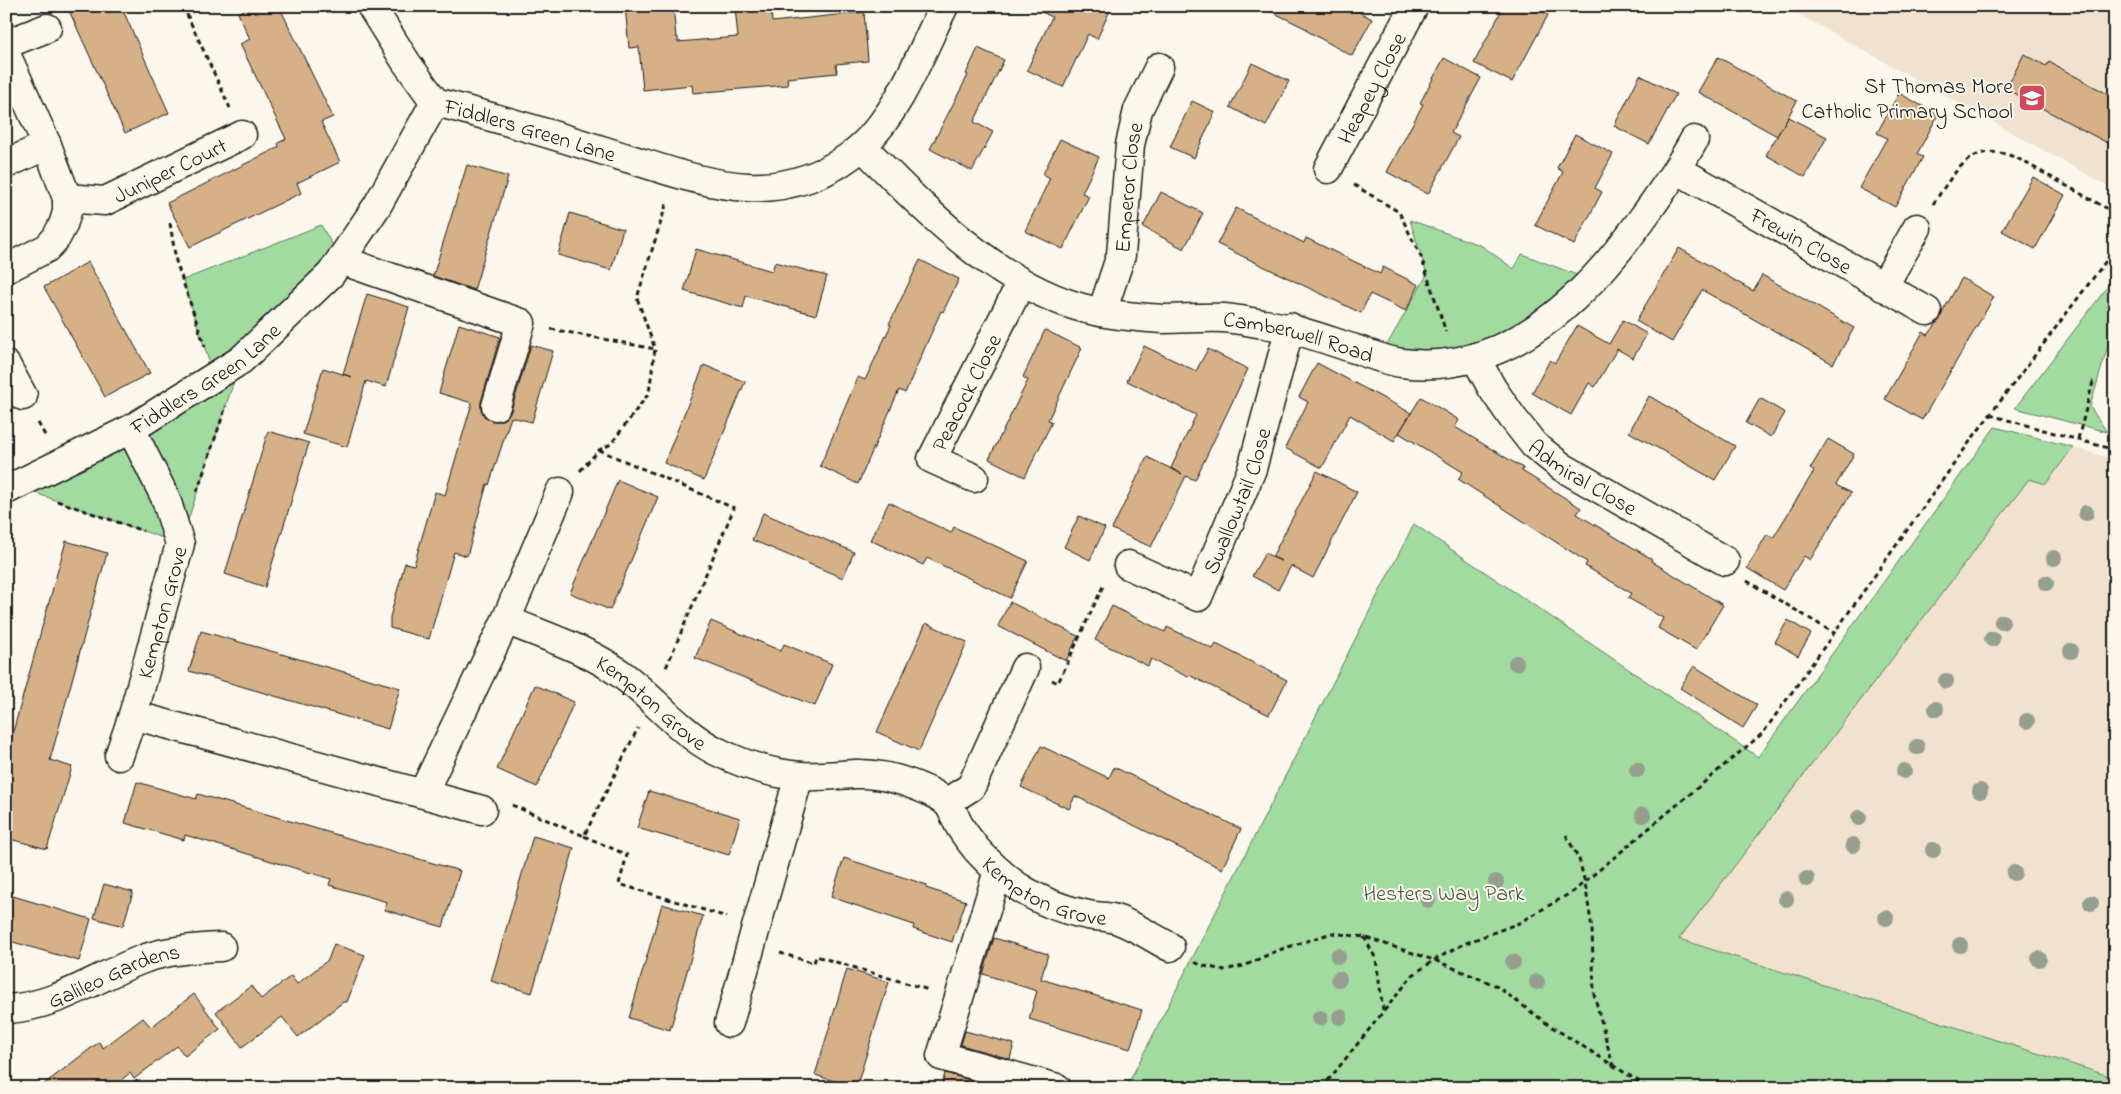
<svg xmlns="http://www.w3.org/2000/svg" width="2121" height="1094" viewBox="0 0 2121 1094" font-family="'Indie Flower',sans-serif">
  <rect width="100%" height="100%" fill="#fbf7ec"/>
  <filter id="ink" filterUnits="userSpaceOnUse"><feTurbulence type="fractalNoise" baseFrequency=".02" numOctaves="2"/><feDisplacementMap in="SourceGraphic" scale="10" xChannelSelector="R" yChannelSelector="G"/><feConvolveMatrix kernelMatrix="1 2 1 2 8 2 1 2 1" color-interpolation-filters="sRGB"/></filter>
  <g filter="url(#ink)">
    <!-- built -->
    <g fill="#f0e2ce">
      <path d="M1784 6H2115V190Z"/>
      <path d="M1995 427 2115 459V1078L1679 940Z"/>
    </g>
    <!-- green -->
    <g fill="#a2dba0" stroke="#5f7c5e">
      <path d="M1410 220 1482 246 1514 269 1522 254 1593 281 1498 349 1380 357 1427 275Z"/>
      <path d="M321 225 341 260 241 360 180 544 15 486 214 377 183 280Z"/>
      <path d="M2115 277V322L2090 407 2107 432 2015 408Z"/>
      <path d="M1995 427 2073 447 2046 484 2029 479 1679 939 2115 1078V1088H1126L1414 524 1758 757Z"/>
    </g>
    <!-- building -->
    <g fill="#d6b087" stroke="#1c1c1c">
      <path d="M67 6H121L169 113 125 133Z"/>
      <path d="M252 6H279L333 117 321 122 340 162 297 183 301 193 190 247 167 203 279 147 278 143 286 139 240 44 250 39 238 13Z"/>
      <path d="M625 6H673L676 37H678V42L738 37 735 8 771 6 772 22 864 12 868 61 836 64 837 73 787 78 788 85 693 93 692 85 643 90 639 47 629 48Z"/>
      <path d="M1029 6H1112L1097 39 1088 34 1063 87 1027 70 1052 17Z"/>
      <path d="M1260 6H1348L1372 19 1352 56 1307 31V29Z"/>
      <path d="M1504 6H1532L1548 15 1512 82 1474 63Z"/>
      <path d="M978 48 1004 60 974 122 993 132 972 171 930 149 968 75 966 74Z"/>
      <path d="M2024 54 2046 66 2049 62 2115 98V147L2006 89Z"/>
      <path d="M1718 57 1797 101 1777 136 1698 92Z"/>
      <path d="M1444 58 1481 78 1451 133 1459 137 1428 194 1387 172 1423 104 1420 103Z"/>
      <path d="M1252 63 1289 81 1266 126 1230 107Z"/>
      <path d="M1640 75 1676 94 1649 144 1614 126Z"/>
      <path d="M1899 93 1938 115 1917 154 1923 157 1895 207 1859 188 1887 138 1877 133Z"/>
      <path d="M1192 101 1215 112 1194 158 1170 147Z"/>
      <path d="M1788 117 1827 137 1805 177 1766 155Z"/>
      <path d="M1575 134 1613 154 1595 188 1602 192 1574 245 1535 225 1563 172 1557 168Z"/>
      <path d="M1060 139 1099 157 1082 193 1089 196 1063 249 1025 231 1050 178 1043 174Z"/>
      <path d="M467 165 508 177 474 290 433 276Z"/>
      <path d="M2033 177 2065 195 2035 249 2002 231Z"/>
      <path d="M1161 192 1203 213 1184 249 1143 227Z"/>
      <path d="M1236 208 1304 243 1306 238 1380 274 1383 267 1419 285 1406 311 1370 294 1361 313 1217 244Z"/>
      <path d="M570 213 623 229 611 270 558 255Z"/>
      <path d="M1679 248 1753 291 1762 275 1854 328 1833 364 1702 290 1672 342 1636 321Z"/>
      <path d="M696 249 772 271 775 262 827 276 816 315 746 296 743 308 684 291Z"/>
      <path d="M920 260 959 279 943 312 941 311 905 393 899 390 858 484 820 466 858 377 865 380 891 325 889 324Z"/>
      <path d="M88 262 150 373 105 397 44 287Z"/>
      <path d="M1962 278 1994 297 1922 420 1885 399 1923 332 1928 335 1940 319 1943 311Z"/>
      <path d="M367 294 409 307 386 387 366 381 347 447 303 434 323 368 352 377 343 374Z"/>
      <path d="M1623 320 1647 334 1633 358 1617 349 1595 387 1589 383 1571 415 1532 393 1550 360 1555 363 1577 326 1609 344Z"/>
      <path d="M459 324 500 337 481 402V409L484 416 492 421H499L506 418 511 411 531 345 553 351 532 422 511 417 489 485 487 484 467 556 454 552 429 639 390 628V617L405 563 414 565 435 492 445 495 472 403 439 393Z"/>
      <path d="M1045 330 1082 348 1048 420 1052 422 1025 477 989 459 1028 380 1023 377Z"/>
      <path d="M1144 346 1196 371 1208 349 1248 369 1195 480 1186 476 1151 547 1112 529 1147 457 1182 474 1171 468 1196 415 1127 381Z"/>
      <path d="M1317 363 1411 413 1394 441 1350 415 1322 468 1285 448 1308 402 1299 397Z"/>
      <path d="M704 365 745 382 704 480 664 463Z"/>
      <path d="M1649 396 1735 446 1715 480 1629 432Z"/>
      <path d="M1421 397 1459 420 1455 427 1523 468 1522 471 1581 508 1577 514 1652 559 1651 561 1723 605 1696 650 1658 628 1663 618 1628 598 1631 593 1585 566 1587 562 1458 479 1463 472 1399 433Z"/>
      <path d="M1760 398 1785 413 1771 437 1746 423Z"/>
      <path d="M268 431 309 443 265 587 225 574Z"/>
      <path d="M1828 439 1854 454 1836 485 1851 493 1810 560 1804 556 1783 590 1747 568 1767 534 1773 538 1814 471 1810 469Z"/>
      <path d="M1317 471 1357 492 1313 578 1291 566 1278 590 1252 576 1265 553 1281 561 1272 557Z"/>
      <path d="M618 480 658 497 610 610 570 593Z"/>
      <path d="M889 502 951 533 954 527 1028 561 1010 598 927 558 923 565 870 540Z"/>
      <path d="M763 513 854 552 843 578 752 540Z"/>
      <path d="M1079 516 1105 528 1090 560 1064 547Z"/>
      <path d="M66 541 107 553 50 760 72 767 47 849 6 838V757Z"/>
      <path d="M1010 602 1078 636 1066 661 998 626Z"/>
      <path d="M1112 606 1165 632 1167 627 1213 649 1216 644 1287 680 1269 715 1189 675 1188 677 1151 659 1148 666 1095 640Z"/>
      <path d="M1788 620 1811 634 1798 656 1775 642Z"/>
      <path d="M711 621 781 651 784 644 832 664 815 706 695 658Z"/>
      <path d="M926 623 967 642 919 751 877 732Z"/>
      <path d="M201 631 400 688 388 729 189 671Z"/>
      <path d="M1694 666 1757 705 1743 728 1680 688Z"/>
      <path d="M535 685 574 702 537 787 497 769Z"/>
      <path d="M1041 746 1109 778 1114 767 1241 829 1222 869 1075 796 1069 809 1021 787Z"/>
      <path d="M137 782 196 799 198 794 460 871 443 927 385 910 387 902 329 885 331 879 185 835 184 840 125 823Z"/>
      <path d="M649 791 740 818 729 855 637 828Z"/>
      <path d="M533 836 574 848 532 993 491 981Z"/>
      <path d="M844 858 927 885 926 888 966 901 952 942 913 929 914 925 831 897Z"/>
      <path d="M104 884 133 892 123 926 94 918Z"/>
      <path d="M6 894 91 919 79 961 6 940Z"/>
      <path d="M662 904 703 916 670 1030 629 1018Z"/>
      <path d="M994 938 1048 954 1041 979 1142 1010 1130 1049 1029 1019 1037 991 983 974Z"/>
      <path d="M334 944 365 955 347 1002H343L298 1037 282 1017 242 1047 216 1012 251 986 261 999 291 976 297 984 328 960Z"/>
      <path d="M847 969 889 982 856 1088 815 1075Z"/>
      <path d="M194 994 220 1029 185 1056 177 1046 134 1079 130 1073 111 1088H39L99 1042 103 1048 143 1018 151 1027Z"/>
      <path d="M965 1031 1014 1044 1010 1059 961 1045Z"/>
      <path d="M945 1073 997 1088H941Z"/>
    </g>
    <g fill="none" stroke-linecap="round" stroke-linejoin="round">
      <!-- minor casing -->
      <g stroke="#1c1c1c" stroke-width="31">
        <g id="minor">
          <path d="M371 6 406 62 435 102"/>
          <path d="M6 44 47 28"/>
          <path d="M6 54 47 145 67 198V212L63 225 56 238 47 248 6 269"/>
          <path id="s1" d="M435 102C500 118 563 138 627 158 666 170 707 185 748 187 789 189 832 174 862 146 900 111 921 52 944 6"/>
          <path id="s2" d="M862 146C928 213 1008 297 1105 313 1124 316 1145 318 1164 319 1184 319 1204 317 1224 318 1237 319 1251 322 1264 324 1295 328 1324 339 1355 349 1370 354 1386 361 1402 363 1508 376 1586 297 1642 219 1661 193 1679 168 1694 140"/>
          <path d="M6 164 47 145"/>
          <path id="s3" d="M1328 169 1414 6"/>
          <path id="s4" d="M1678 170 1927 311"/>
          <path id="s5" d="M67 198 105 201 242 135"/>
          <path d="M341 260 521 323 496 406"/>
          <path d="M1883 287 1917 228"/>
          <path id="s6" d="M1102 312 1121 255 1130 145 1138 110 1159 67"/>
          <path id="s7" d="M1475 357 1492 388 1512 417 1534 445 1562 467 1725 561"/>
          <path d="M6 365 23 396"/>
          <path id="s8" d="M974 478 932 459 1021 283"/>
          <path id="s9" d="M6 490 131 429 241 360 331 274 377 206 435 102"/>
          <path id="s10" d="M1128 565 1198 597 1252 469 1290 327"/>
          <path id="s11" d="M506 620C544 636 587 649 621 674 654 698 679 732 716 751 742 764 771 774 801 776 819 777 837 775 855 774 879 773 904 780 926 790 932 793 941 797 946 802 952 807 955 818 959 825 964 834 971 842 977 850 989 863 1003 876 1017 886 1038 900 1063 910 1088 915 1097 917 1107 916 1115 919 1134 925 1153 938 1170 947"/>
          <path d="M133 715 482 810"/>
          <path id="s12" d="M119 756 133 715 180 544 166 499 131 429"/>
          <path d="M423 793 506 620 560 492"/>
          <path d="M947 802 971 787 1025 668"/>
          <path d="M998 871 941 1056 1057 1088"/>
          <path id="s13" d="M6 1009C57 1007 99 975 146 958 170 950 195 948 221 947"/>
          <path d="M729 1023 799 776"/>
        </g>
      </g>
      <!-- path -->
      <g stroke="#1c1c1c" stroke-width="3" stroke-dasharray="5 4" stroke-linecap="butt">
        <path d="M183 6 230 108"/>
        <path d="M1354 185 1399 212 1421 257 1446 332"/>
        <path d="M1933 204C1956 171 1970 139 2017 158L2115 213"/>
        <path d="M170 223 176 261 205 347"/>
        <path d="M551 329 655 349"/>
        <path d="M1990 415 2115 450"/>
        <path d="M38 423 46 437"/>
        <path d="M2078 439 2093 382 2097 383"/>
        <path d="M599 450 734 508 665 670"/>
        <path d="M580 471 599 450 611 444 649 393 655 349 637 298 667 202"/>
        <path d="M197 492 226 406"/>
        <path d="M57 501 143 531"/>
        <path d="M1747 581 1834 633"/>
        <path d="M1052 680 1058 683 1104 584"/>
        <path d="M512 805 584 836 638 728"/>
        <path d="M1566 835 1579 859 1585 883 1592 929 1594 994 1613 1066"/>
        <path d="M584 836 627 855 619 884 727 917"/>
        <path d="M1364 937 1376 959 1383 1010"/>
        <path d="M780 953 814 963 816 956 929 990"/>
        <path d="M1195 962 1200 965 1223 970 1244 966 1276 951 1332 933 1364 937 1434 960 1495 985 1549 1025 1649 1088"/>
        <path d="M1322 1088 1413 975 1434 960 1466 943 1519 923 1574 891 1763 733 1971 440 2115 249"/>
      </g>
      <!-- minor -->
      <use href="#minor" stroke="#fbf7ec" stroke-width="28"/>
    </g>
    <!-- trees -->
    <g fill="#969e90">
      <circle cx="2086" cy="513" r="8"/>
      <circle cx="2054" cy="558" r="8"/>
      <circle cx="2046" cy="583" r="8"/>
      <circle cx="2002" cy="622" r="8"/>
      <circle cx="1992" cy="639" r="8"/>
      <circle cx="2071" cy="651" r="8"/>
      <circle cx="1516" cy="663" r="8"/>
      <circle cx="1946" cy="681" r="8"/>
      <circle cx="1936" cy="709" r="8"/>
      <circle cx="2027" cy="721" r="8"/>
      <circle cx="1917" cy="747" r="8"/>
      <circle cx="1637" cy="770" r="8"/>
      <circle cx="1904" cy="771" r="8"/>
      <circle cx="1980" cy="791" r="8"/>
      <circle cx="1643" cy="815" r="8"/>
      <circle cx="1859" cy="818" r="8"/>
      <circle cx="1853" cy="845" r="8"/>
      <circle cx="1933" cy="850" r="8"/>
      <circle cx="2014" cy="873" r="8"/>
      <circle cx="1807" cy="879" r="8"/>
      <circle cx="1496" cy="882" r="8"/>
      <circle cx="1786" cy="899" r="8"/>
      <circle cx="1428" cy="900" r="8"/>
      <circle cx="2091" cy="903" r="8"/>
      <circle cx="1886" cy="918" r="8"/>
      <circle cx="1960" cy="945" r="8"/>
      <circle cx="1338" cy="956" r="8"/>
      <circle cx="2039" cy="959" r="8"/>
      <circle cx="1513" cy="962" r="8"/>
      <circle cx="1339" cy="979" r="8"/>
      <circle cx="1537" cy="982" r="8"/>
      <circle cx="1340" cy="1017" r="8"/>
      <circle cx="1320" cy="1018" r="8"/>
    </g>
  </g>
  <!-- icons -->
  <defs>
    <g id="school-square" transform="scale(1.4375)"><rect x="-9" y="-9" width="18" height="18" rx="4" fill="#d1495b" stroke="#fbf7ec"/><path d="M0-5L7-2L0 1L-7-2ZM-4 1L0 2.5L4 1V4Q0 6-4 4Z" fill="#fff"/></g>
  </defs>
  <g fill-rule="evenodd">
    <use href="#school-square" x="2032" y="98"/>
  </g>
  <g text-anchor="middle" stroke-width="4" stroke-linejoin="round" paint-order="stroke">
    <!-- poi labels -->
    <g font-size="22" fill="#1c1c1c" stroke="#fbf7ec" text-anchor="end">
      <text x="2013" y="93">St Thomas More<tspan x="2013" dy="25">Catholic Primary School</tspan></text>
    </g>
    <!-- street labels -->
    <g font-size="22" fill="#1c1c1c" stroke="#fbf7ec">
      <text dy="8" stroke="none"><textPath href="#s3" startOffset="92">Heapey Close</textPath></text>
      <text dy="8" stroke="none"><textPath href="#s1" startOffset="99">Fiddlers Green Lane</textPath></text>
      <text dy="8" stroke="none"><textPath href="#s5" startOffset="110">Juniper Court</textPath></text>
      <text dy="8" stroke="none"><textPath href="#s6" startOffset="128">Emperor Close</textPath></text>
      <text dy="8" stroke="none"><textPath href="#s4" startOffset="142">Frewin Close</textPath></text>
      <text dy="8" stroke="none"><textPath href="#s2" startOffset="496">Camberwell Road</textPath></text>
      <text dy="8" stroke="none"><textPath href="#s9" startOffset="229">Fiddlers Green Lane</textPath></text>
      <text dy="8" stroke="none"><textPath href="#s8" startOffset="121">Peacock Close</textPath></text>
      <text dy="8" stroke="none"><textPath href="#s7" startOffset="165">Admiral Close</textPath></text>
      <text dy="8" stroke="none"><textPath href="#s10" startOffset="181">Swallowtail Close</textPath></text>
      <text dy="8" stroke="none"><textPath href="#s12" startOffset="150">Kempton Grove</textPath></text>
      <text dy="8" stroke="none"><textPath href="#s11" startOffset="169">Kempton Grove</textPath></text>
      <text dy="8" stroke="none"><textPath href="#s11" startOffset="629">Kempton Grove</textPath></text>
      <text dy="8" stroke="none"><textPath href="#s13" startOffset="114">Galileo Gardens</textPath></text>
    </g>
    <!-- park labels -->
    <g font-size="22" fill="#454" stroke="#fbf7ec">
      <text x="1444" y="900">Hesters Way Park</text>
    </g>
  </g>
  <!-- margin -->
  <rect width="2121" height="1094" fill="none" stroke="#fbf7ec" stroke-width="25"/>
  <rect x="12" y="12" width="2096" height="1069" fill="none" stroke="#1c1c1c" stroke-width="2" filter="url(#ink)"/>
</svg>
